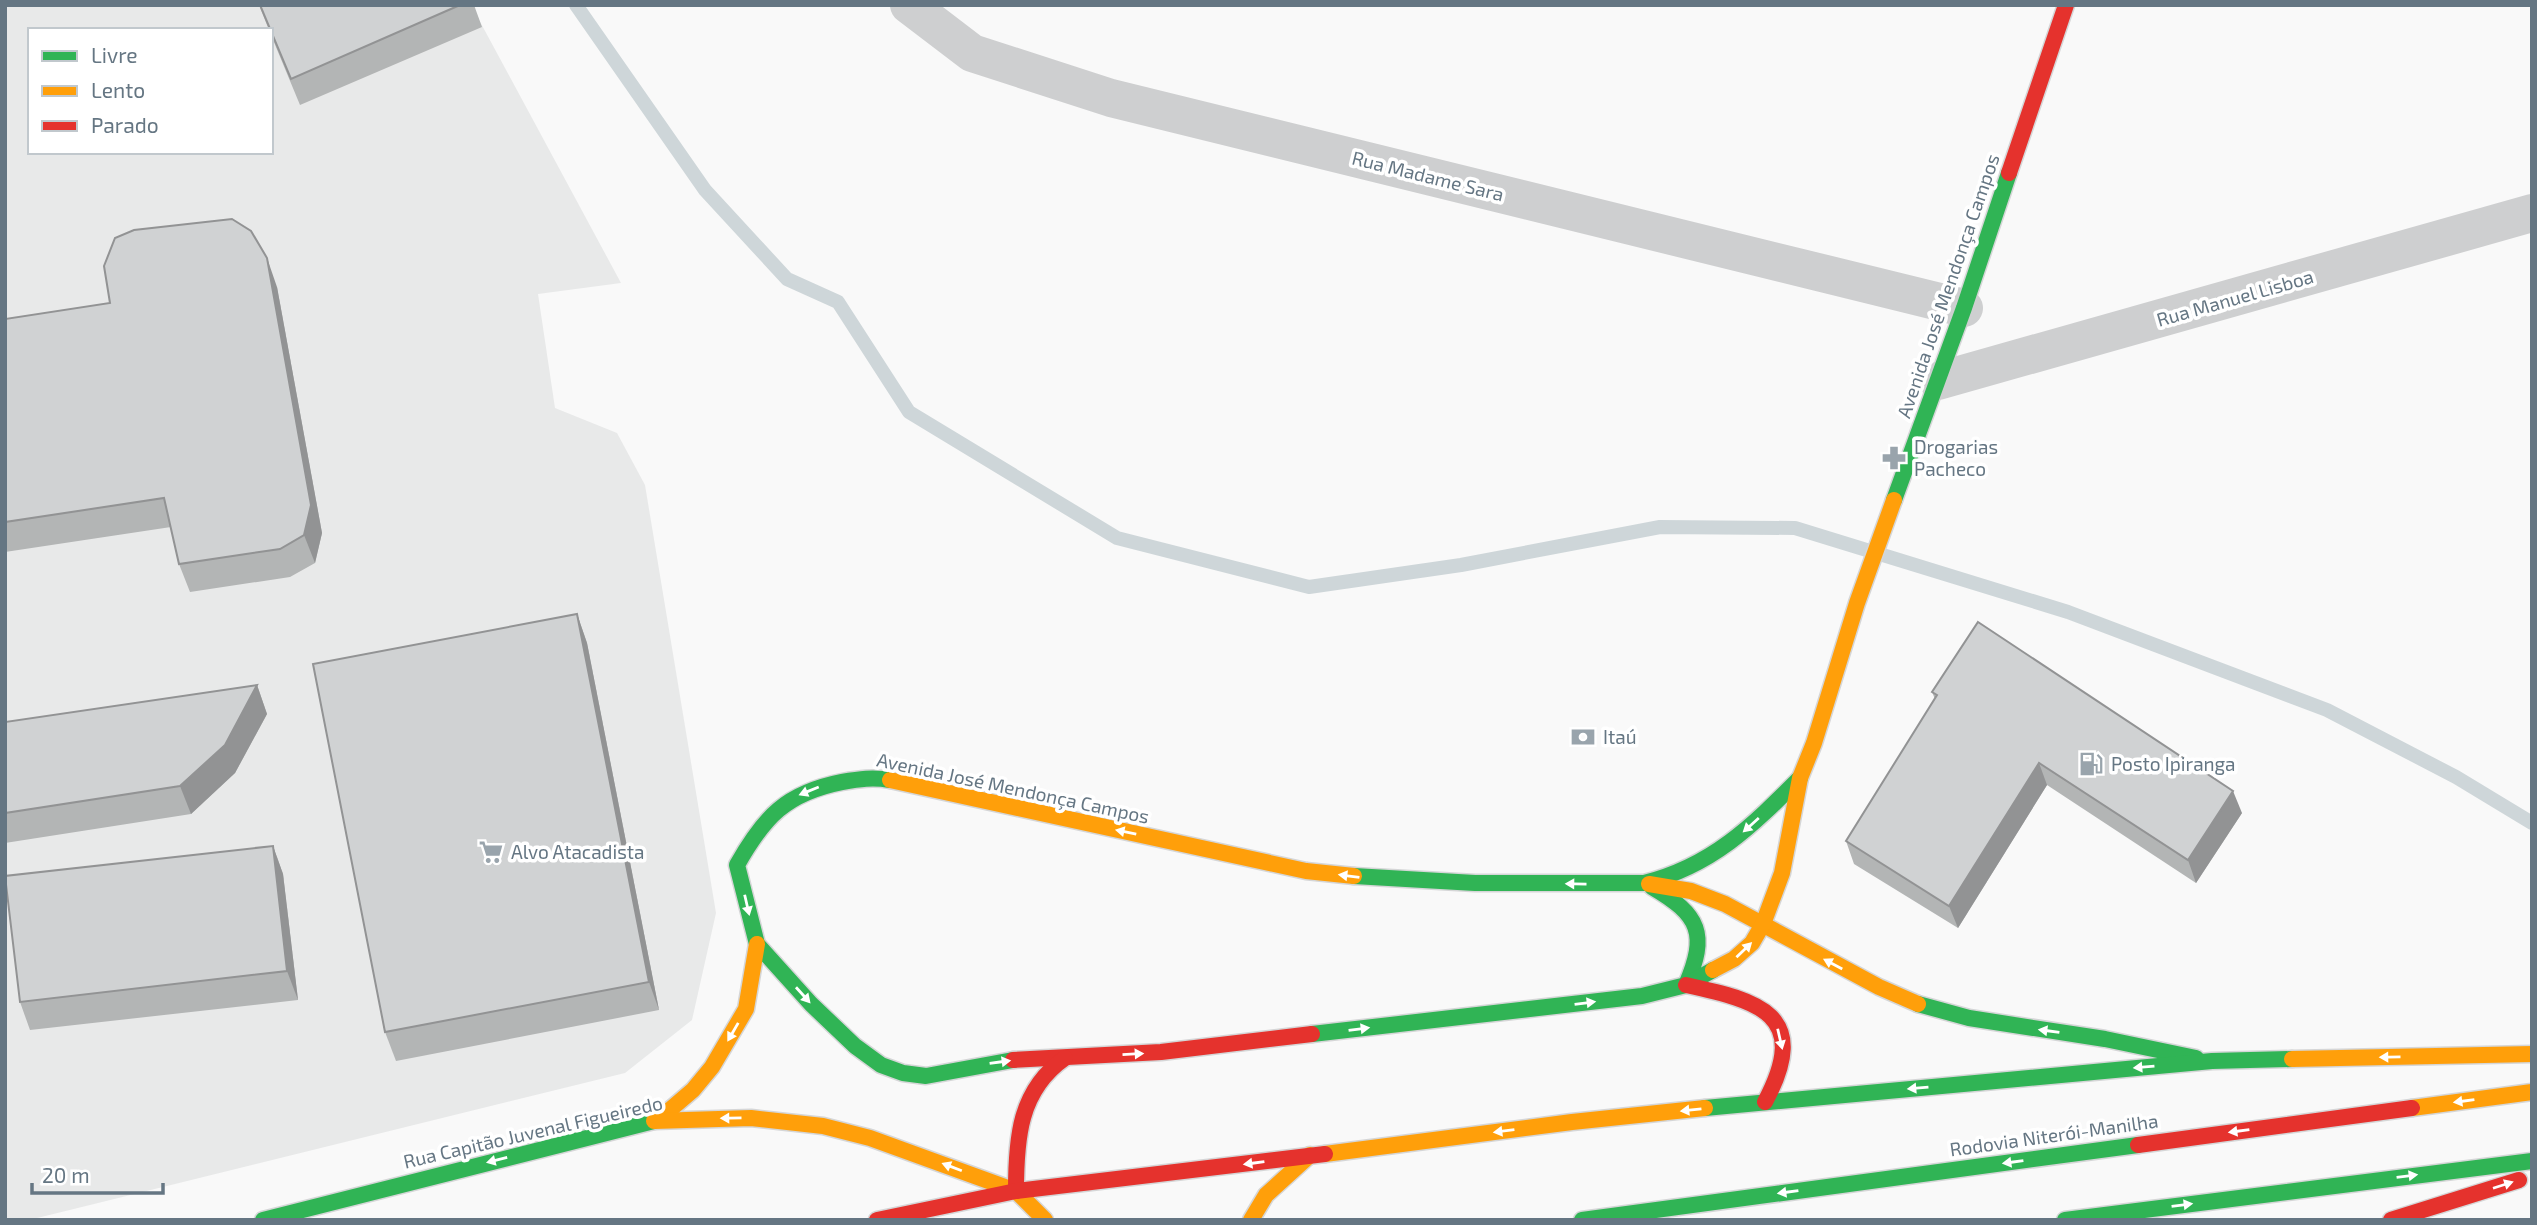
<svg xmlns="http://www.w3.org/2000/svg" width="2537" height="1225" viewBox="0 0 2537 1225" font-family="'Exo 2',sans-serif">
  <rect width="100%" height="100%" fill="#f9f9f9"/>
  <!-- built -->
  <path fill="#e8e9e9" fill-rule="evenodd" d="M5 5H471L621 283 538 294 555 408 617 433 645 485 716 913 692 1020 625 1073 90 1205 29 1220H5ZM30 30H271V152H30Z"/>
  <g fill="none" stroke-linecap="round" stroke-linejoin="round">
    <!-- stream -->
    <path stroke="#ced6d9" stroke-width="14" d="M576 5 705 190 787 279 838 302 909 412 1117 538 1309 587 1461 565 1660 527 1795 528 2068 612 2327 710 2456 777 2532 823"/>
    <!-- fast casing -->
    <g stroke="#d5d6d7" stroke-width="19">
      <g id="fast">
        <path d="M1894 500 1964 308 2009 173"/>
        <path d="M890 780C873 777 859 779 842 782 786 793 764 817 737 865L757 944 811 1004 855 1046 881 1065 903 1073 926 1076 1013 1060"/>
        <path d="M1354 876 1475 883H1644C1712 866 1752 826 1800 778"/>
        <path d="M1652 887C1700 915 1708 934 1686 985"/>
        <path d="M1918 1004 1969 1018 2105 1039 2196 1058"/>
        <path d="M1312 1034 1642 996 1686 985 1713 970"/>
        <path d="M1705 1108 2212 1061 2292 1059"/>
        <path d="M263 1220 654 1121"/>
        <path d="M1582 1220 2138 1145"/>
        <path d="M2065 1220 2532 1161"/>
      </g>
    </g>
    <!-- slow casing -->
    <g stroke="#d5d6d7" stroke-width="19">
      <g id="slow">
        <path d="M890 780 1306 871 1354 876"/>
        <path d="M1649 884 1691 891 1725 904 1879 987 1918 1004"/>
        <path d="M1713 970 1734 959 1752 943 1763 924 1782 873 1800 778 1814 743 1857 603 1894 500"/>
        <path d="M2292 1059 2532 1054"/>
        <path d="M2412 1108 2532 1092"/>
        <path d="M658 1120 693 1090 712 1067 746 1009 757 944"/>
        <path d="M654 1121 751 1118 823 1126 870 1138 1016 1191 1045 1220"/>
        <path d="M1325 1154 1572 1122 1705 1108"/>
        <path d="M1251 1220 1266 1195 1310 1155"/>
      </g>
    </g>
    <!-- jam casing -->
    <g stroke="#d5d6d7" stroke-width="19">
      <g id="jam">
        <path d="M2009 173 2066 5"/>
        <path d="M1686 985C1759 1001 1812 1014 1765 1102"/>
        <path d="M1013 1060 1161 1052 1312 1034"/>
        <path d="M2138 1145 2412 1108"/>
        <path d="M1016 1191C1016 1139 1019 1090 1065 1058"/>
        <path d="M877 1220 1016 1191 1325 1154"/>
        <path d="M2391 1220 2519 1180"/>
      </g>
    </g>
    <!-- street -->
    <g stroke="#cecfd0" stroke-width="38">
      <path d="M909 5 972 53 1111 98 1964 308"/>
      <path d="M1938 381 2532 213"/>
    </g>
    <!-- fast -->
    <use href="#fast" stroke="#30b455" stroke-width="16"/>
    <!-- slow -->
    <use href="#slow" stroke="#ff9f0a" stroke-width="16"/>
    <!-- jam -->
    <use href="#jam" stroke="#e5322d" stroke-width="16"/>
  </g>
  <!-- wall -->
  <g fill="#b3b5b5">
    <path d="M259 5H474L482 27 300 105 271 35V30H269Z"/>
    <path d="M277 287 322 533 315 563 290 577 190 592 179 564 171 527 5 552V319L110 303Z"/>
    <path d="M577 614 587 643 659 1010 396 1061 385 1032Z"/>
    <path d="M257 685 267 714 235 773 191 814 5 843V722Z"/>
    <path d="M1932 692 2242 813 2196 883 2047 785 1958 928 1854 864 1846 841 1935 699Z"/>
    <path d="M273 846 283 874 298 1000 30 1030 20 1002Z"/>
  </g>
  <!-- shaded-wall -->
  <g fill="#929394">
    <path d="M267 258 277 287 322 533 315 563 304 535Z"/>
    <path d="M577 614 587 643 659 1010 649 982Z"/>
    <path d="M257 685 267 714 235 773 191 814 180 786Z"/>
    <path d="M2039 763 2047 785 1958 928 1949 906Z"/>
    <path d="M2233 791 2242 813 2196 883 2188 860Z"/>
    <path d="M273 846 283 874 298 1000 287 971Z"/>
  </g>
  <!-- building -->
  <g fill="#d0d2d3" stroke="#929394" stroke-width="2">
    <path d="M260 5H460L291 79Z"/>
    <path d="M232 219 251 231 267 258 311 505 304 535 280 549 179 564 164 498 5 522V319L110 303 104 266 115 238 134 230Z"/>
    <path d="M577 614 649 982 385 1032 313 664Z"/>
    <path d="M1978 622 2233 791 2188 860 2039 763 1949 906 1846 841 1937 695 1932 692Z"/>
    <path d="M257 685 225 745 180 786 5 813V722Z"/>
    <path d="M273 846 287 971 20 1002 5 876Z"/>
  </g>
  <!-- one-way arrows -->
  <defs><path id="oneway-solid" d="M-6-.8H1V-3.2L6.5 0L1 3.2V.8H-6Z" transform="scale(1.75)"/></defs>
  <g fill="#fff">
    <use href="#oneway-solid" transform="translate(809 791) rotate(158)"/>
    <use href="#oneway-solid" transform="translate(1751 825) rotate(138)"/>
    <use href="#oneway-solid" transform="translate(1126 832) rotate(-168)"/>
    <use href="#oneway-solid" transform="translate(1349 876) rotate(-173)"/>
    <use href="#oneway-solid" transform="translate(1576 884) rotate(-179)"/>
    <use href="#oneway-solid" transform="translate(747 905) rotate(77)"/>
    <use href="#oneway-solid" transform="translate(1744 950) rotate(-44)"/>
    <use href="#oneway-solid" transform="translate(1833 964) rotate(-152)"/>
    <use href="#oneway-solid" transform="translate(803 995) rotate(48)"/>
    <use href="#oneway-solid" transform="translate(1585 1003) rotate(-7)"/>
    <use href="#oneway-solid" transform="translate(1359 1029) rotate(-7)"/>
    <use href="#oneway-solid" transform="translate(2049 1031) rotate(-172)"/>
    <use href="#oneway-solid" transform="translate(733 1032) rotate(120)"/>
    <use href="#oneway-solid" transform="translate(1780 1039) rotate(77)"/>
    <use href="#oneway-solid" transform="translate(1133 1054) rotate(-3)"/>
    <use href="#oneway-solid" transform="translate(2390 1057) rotate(179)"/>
    <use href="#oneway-solid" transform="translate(1000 1062) rotate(-8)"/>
    <use href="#oneway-solid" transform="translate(2144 1067) rotate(175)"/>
    <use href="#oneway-solid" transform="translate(1918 1088) rotate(175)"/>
    <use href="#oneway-solid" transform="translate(2464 1101) rotate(172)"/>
    <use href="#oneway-solid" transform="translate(1691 1110) rotate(174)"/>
    <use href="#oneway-solid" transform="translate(731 1118) rotate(179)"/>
    <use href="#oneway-solid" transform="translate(1504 1131) rotate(173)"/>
    <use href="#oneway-solid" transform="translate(2239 1131) rotate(172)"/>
    <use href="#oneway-solid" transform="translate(497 1160) rotate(166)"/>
    <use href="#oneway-solid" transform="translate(2013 1162) rotate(172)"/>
    <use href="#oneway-solid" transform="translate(1254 1163) rotate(172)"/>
    <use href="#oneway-solid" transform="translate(952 1167) rotate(-159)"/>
    <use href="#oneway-solid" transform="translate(2407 1176) rotate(-7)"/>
    <use href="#oneway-solid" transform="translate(2503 1185) rotate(-18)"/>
    <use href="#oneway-solid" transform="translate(1788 1192) rotate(172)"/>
    <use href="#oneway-solid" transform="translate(2182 1205) rotate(-7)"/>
  </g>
  <!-- icons -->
  <defs>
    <g id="pharmacy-bare" transform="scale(1.89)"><path d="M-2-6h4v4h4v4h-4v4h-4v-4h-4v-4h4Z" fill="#99a4ac" stroke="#fff" stroke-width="2.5" paint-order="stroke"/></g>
    <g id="bank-bare" transform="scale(1.89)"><path d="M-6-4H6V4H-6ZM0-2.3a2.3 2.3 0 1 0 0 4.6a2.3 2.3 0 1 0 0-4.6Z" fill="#99a4ac" stroke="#fff" stroke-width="2.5" paint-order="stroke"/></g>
    <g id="fuel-bare" transform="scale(1.89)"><path d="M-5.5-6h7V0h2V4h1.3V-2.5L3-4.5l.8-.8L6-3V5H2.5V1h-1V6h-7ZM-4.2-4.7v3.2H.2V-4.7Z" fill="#99a4ac" stroke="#fff" stroke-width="2.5" paint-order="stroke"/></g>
    <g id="supermarket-bare" transform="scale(1.89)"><path d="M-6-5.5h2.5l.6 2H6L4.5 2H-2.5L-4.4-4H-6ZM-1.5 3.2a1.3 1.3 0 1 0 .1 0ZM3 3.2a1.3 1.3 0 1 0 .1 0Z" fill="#99a4ac" stroke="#fff" stroke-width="2.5" paint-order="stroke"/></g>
  </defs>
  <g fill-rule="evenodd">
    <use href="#pharmacy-bare" x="1894" y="458"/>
    <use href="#bank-bare" x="1583" y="737"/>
    <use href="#fuel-bare" x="2091" y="764"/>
    <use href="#supermarket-bare" x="491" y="852"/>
  </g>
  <g text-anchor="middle" stroke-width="7" stroke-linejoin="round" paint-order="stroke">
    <!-- street labels -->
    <g font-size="19" fill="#657683" stroke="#fff">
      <text transform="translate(1428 176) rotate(14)" y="7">Rua Madame Sara</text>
      <text transform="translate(1948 286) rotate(-71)" y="7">Avenida José Mendonça Campos</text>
      <text transform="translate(2235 298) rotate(-16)" y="7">Rua Manuel Lisboa</text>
      <text transform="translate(1013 788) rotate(12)" y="7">Avenida José Mendonça Campos</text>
      <text transform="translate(533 1132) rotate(-13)" y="7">Rua Capitão Juvenal Figueiredo</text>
      <text transform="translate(2054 1135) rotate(-8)" y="7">Rodovia Niterói-Manilha</text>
    </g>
    <!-- poi labels -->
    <g font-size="19" fill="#657683" stroke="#fff" text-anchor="start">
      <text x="1914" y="454">Drogarias<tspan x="1914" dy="22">Pacheco</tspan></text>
      <text x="1603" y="744">Itaú</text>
      <text x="2111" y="771">Posto Ipiranga</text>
      <text x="511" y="859">Alvo Atacadista</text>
    </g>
  </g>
  <!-- border -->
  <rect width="2537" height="1225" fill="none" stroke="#657683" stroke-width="14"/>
  <!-- legend -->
  <rect x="28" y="28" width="245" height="126" fill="#ffffff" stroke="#c1c8cd" stroke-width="2"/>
  <rect x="42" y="51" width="35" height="10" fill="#30b455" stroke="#c1c8cd" stroke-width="2"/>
  <text x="91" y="63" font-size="21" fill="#657683">Livre</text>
  <rect x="42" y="86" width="35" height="10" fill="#ff9f0a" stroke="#c1c8cd" stroke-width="2"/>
  <text x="91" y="98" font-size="21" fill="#657683">Lento</text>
  <rect x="42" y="121" width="35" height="10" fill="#e5322d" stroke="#c1c8cd" stroke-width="2"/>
  <text x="91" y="133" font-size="21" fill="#657683">Parado</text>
  <!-- scale -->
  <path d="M32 1183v10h131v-10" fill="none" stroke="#657683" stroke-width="3.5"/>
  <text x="42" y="1183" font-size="21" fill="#657683" stroke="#ffffff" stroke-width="5" paint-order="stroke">20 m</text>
</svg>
